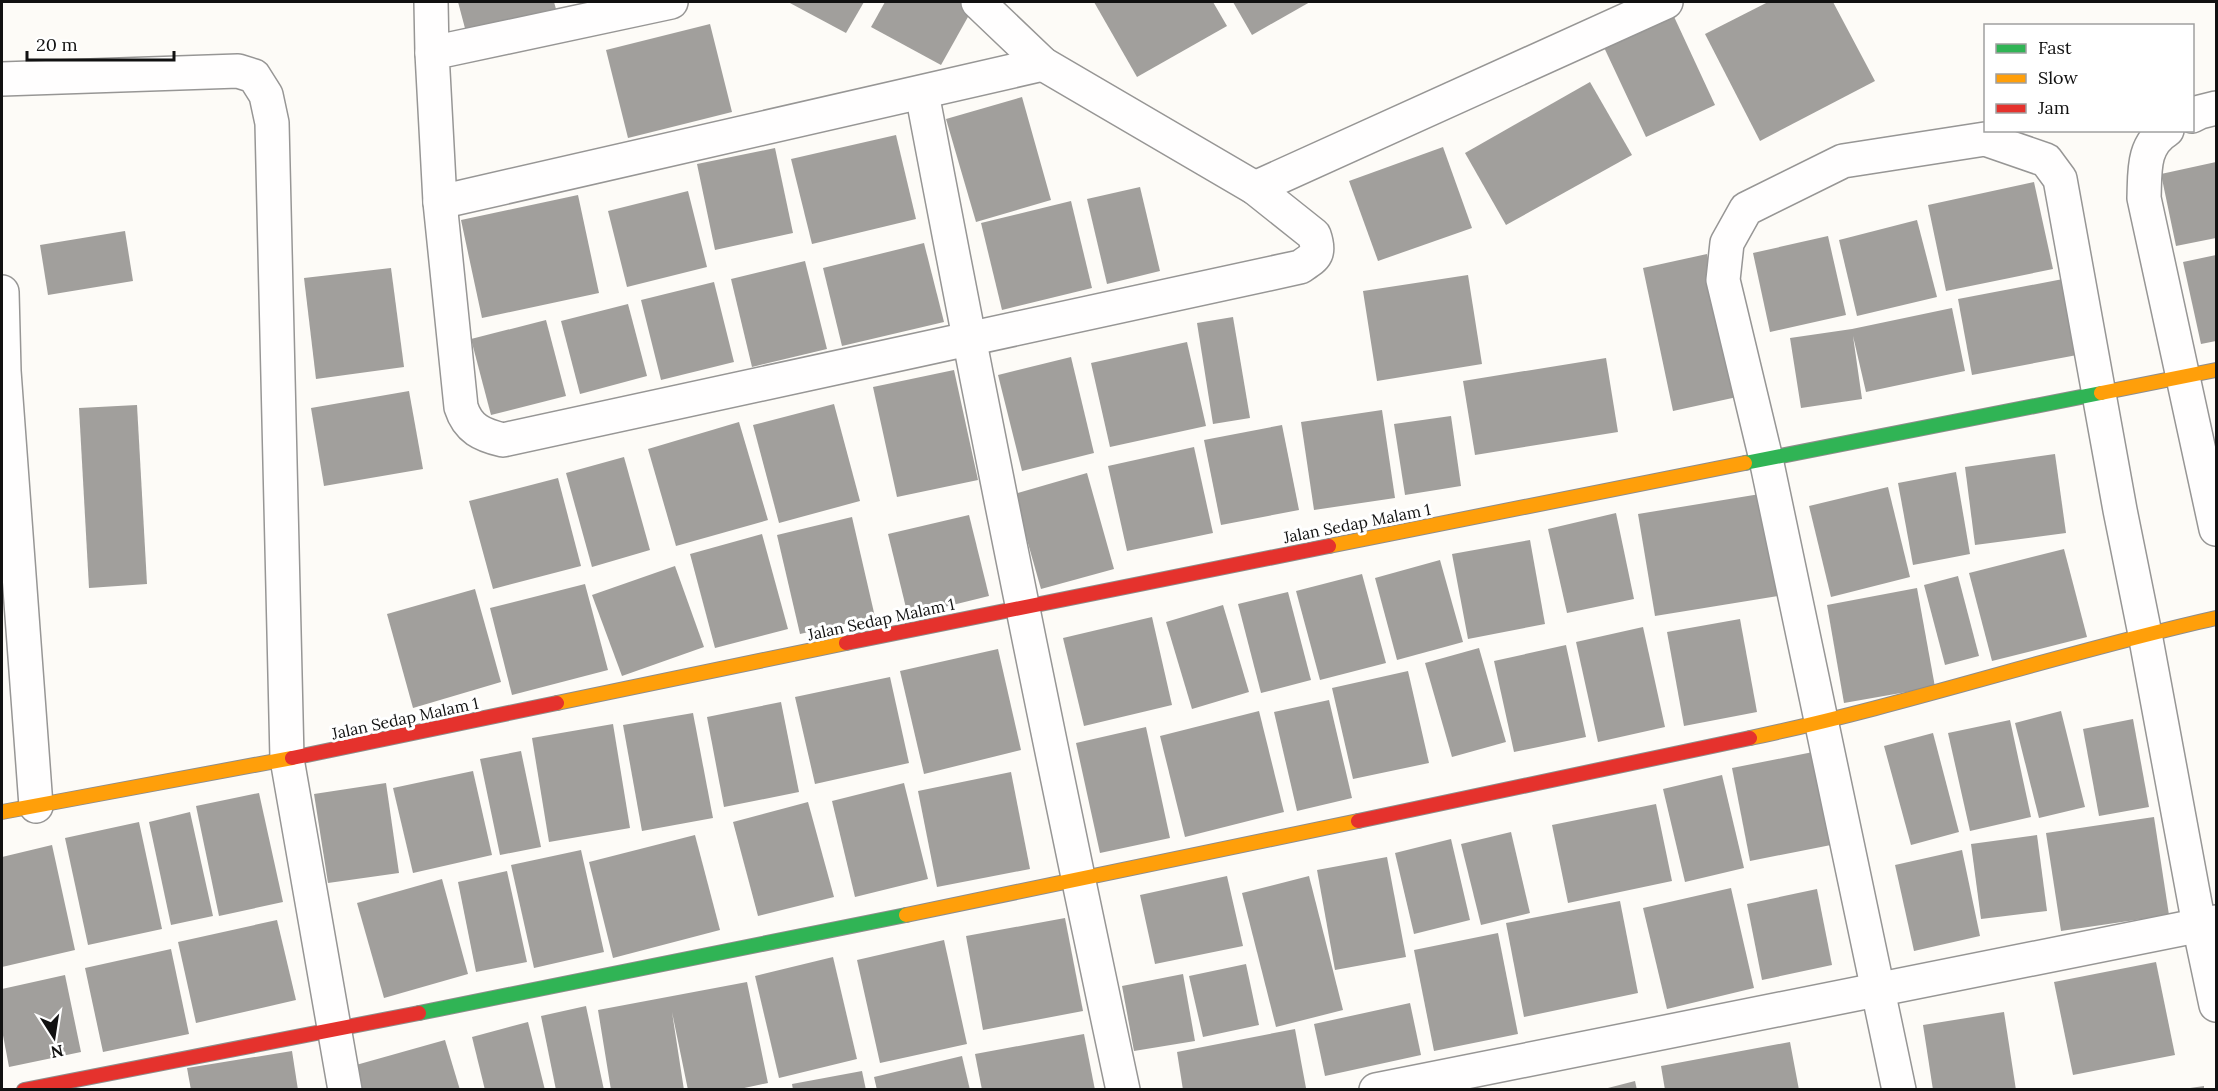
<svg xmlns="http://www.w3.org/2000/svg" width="2218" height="1091" viewBox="0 0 2218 1091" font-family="Lora,serif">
  <rect width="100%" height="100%" fill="#fdfbf7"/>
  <!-- building -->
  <g fill="#a19f9c">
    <path d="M458 2H554L556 9 466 32Z"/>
    <path d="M788 2H864L846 33Z"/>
    <path d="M885 2H962L973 8 941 65 871 27Z"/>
    <path d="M1094 2H1213L1227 26 1137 77Z"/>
    <path d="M1233 2H1310L1252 35Z"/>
    <path d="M1768 2H1833L1875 81 1760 141 1705 34Z"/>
    <path d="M1670 8 1715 105 1646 137 1601 41Z"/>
    <path d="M710 24 732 112 628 138 606 50Z"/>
    <path d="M1590 82 1632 155 1506 225 1465 153Z"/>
    <path d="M1022 97 1051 200 976 222 946 119Z"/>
    <path d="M896 135 916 219 812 244 791 159Z"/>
    <path d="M1443 147 1472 228 1378 261 1349 181Z"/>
    <path d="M775 148 793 233 715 250 697 164Z"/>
    <path d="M2216 162V238L2176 246 2161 174Z"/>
    <path d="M2034 182 2053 269 1946 291 1928 205Z"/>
    <path d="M1140 187 1160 271 1107 284 1087 199Z"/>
    <path d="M688 191 707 267 627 287 608 211Z"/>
    <path d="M578 195 599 293 482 318 461 220Z"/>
    <path d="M1071 201 1092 288 1002 310 981 223Z"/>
    <path d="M1917 220 1937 297 1857 316 1839 240Z"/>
    <path d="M125 231 133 281 48 295 40 245Z"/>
    <path d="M1828 236 1846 315 1770 332 1753 253Z"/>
    <path d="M924 243 944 322 842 346 823 268Z"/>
    <path d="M1707 254 1737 397 1673 411 1643 268Z"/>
    <path d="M2216 255V341L2201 344 2183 262Z"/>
    <path d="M805 261 827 349 752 367 731 279Z"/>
    <path d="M391 268 404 367 316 379 304 278Z"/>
    <path d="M1468 275 1482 364 1377 381 1363 291Z"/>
    <path d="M2063 279 2077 355 1972 375 1958 299Z"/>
    <path d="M714 282 734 362 661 380 641 300Z"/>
    <path d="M628 304 647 376 580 394 561 321Z"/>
    <path d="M1952 308 1965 371 1866 392 1853 336 1862 399 1801 408 1790 338 1852 329Z"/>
    <path d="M1233 317 1250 418 1213 424 1197 323Z"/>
    <path d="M546 320 566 396 491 415 471 339Z"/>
    <path d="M1187 342 1206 426 1110 447 1091 363Z"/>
    <path d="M1071 357 1094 453 1022 471 998 375Z"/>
    <path d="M1606 358 1618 432 1475 455 1463 381Z"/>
    <path d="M954 370 978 480 897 497 873 387Z"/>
    <path d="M409 391 423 469 324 486 311 408Z"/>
    <path d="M834 404 860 501 779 523 753 425Z"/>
    <path d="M137 405 147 584 89 588 79 408Z"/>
    <path d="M1382 410 1395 498 1314 510 1301 422Z"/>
    <path d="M1451 416 1461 486 1405 495 1394 424Z"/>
    <path d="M739 422 768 520 676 546 648 449Z"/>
    <path d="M1282 425 1299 510 1221 525 1204 440Z"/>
    <path d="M1194 447 1213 533 1127 551 1108 466Z"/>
    <path d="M2055 454 2066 533 1975 545 1965 467Z"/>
    <path d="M624 457 650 550 592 567 566 473Z"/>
    <path d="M1956 472 1970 554 1913 565 1898 483Z"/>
    <path d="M1087 473 1114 569 1041 589 1014 494Z"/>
    <path d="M558 478 581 566 493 589 469 501Z"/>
    <path d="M1888 487 1910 577 1831 597 1809 506Z"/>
    <path d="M1760 494 1778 596 1655 616 1638 514Z"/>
    <path d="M1616 513 1634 599 1567 613 1548 529Z"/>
    <path d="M969 515 989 596 908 616 888 534Z"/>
    <path d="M852 517 875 617 800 634 777 535Z"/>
    <path d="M762 534 788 629 715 648 690 554Z"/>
    <path d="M1530 540 1545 624 1468 639 1452 554Z"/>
    <path d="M2064 549 2087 637 1992 661 1969 573Z"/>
    <path d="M1440 560 1463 642 1397 660 1375 578Z"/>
    <path d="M675 566 704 647 622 676 592 595Z"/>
    <path d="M1362 574 1386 663 1320 680 1296 591Z"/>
    <path d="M1958 576 1979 656 1945 665 1924 585Z"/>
    <path d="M585 584 608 670 512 695 490 608Z"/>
    <path d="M1917 588 1935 687 1844 703 1827 605Z"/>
    <path d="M475 589 501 682 413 708 387 614Z"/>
    <path d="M1288 592 1311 680 1261 693 1238 604Z"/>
    <path d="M1223 605 1249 692 1192 709 1166 622Z"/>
    <path d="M1152 617 1172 705 1084 726 1063 638Z"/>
    <path d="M1740 619 1757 712 1684 726 1667 632Z"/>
    <path d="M1643 627 1665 727 1598 742 1576 642Z"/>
    <path d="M1566 645 1586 737 1514 752 1494 661Z"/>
    <path d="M1479 648 1506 742 1452 757 1425 663Z"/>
    <path d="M998 649 1021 750 924 774 900 671Z"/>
    <path d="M1408 671 1429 763 1353 779 1332 688Z"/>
    <path d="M890 677 909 763 815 784 795 697Z"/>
    <path d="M1329 700 1352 798 1297 811 1274 712Z"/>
    <path d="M781 702 799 792 724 807 707 717Z"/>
    <path d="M1259 711 1284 812 1185 837 1160 736Z"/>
    <path d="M2061 711 2085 807 2039 818 2015 723Z"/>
    <path d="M693 713 713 818 642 831 623 725Z"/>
    <path d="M2133 719 2149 807 2099 816 2083 729Z"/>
    <path d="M2010 720 2031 817 1970 831 1948 733Z"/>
    <path d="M613 724 630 828 549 842 532 738Z"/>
    <path d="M1146 727 1170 838 1100 853 1076 743Z"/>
    <path d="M1933 733 1959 832 1911 845 1884 746Z"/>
    <path d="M521 751 541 847 500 855 480 759Z"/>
    <path d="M1813 752 1831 845 1750 861 1732 768Z"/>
    <path d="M473 771 492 855 413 873 393 788Z"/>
    <path d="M1011 772 1030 869 937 887 918 791Z"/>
    <path d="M1722 775 1744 868 1685 882 1663 789Z"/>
    <path d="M386 783 399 873 328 883 314 794Z"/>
    <path d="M904 783 928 879 855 897 832 801Z"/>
    <path d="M259 793 283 902 219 916 196 806Z"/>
    <path d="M808 802 834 897 758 916 733 822Z"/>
    <path d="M1656 804 1672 881 1568 903 1552 825Z"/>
    <path d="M190 812 213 916 171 925 149 822Z"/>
    <path d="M2154 817 2169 915 2061 931 2046 833Z"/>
    <path d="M139 822 162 929 88 945 65 838Z"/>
    <path d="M1511 832 1530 913 1481 925 1461 844Z"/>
    <path d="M695 835 720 930 613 958 589 862Z"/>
    <path d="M2037 835 2047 911 1981 919 1971 844Z"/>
    <path d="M1451 839 1470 920 1414 934 1395 853Z"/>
    <path d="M52 845 75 950 2 967V857Z"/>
    <path d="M581 850 604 952 534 968 511 865Z"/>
    <path d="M1962 850 1980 936 1914 951 1895 865Z"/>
    <path d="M1387 857 1406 957 1335 970 1317 870Z"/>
    <path d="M507 871 527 962 476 972 458 882Z"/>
    <path d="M1227 876 1243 946 1155 964 1140 895Z"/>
    <path d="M1309 876 1343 1010 1276 1027 1242 893Z"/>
    <path d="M442 879 468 974 384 998 357 903Z"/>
    <path d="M1731 888 1754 988 1667 1009 1643 908Z"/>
    <path d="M1817 889 1832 965 1762 980 1747 904Z"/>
    <path d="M1620 901 1638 993 1524 1017 1506 923Z"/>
    <path d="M1065 918 1083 1011 983 1030 966 936Z"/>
    <path d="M277 920 296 1000 196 1023 178 942Z"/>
    <path d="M1498 933 1518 1034 1434 1051 1414 950Z"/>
    <path d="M944 940 967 1044 880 1063 857 960Z"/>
    <path d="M171 949 189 1034 103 1052 85 968Z"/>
    <path d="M833 957 857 1059 779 1078 755 976Z"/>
    <path d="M2156 962 2175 1055 2073 1075 2054 982Z"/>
    <path d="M1246 964 1259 1025 1203 1037 1189 976Z"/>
    <path d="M1183 974 1195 1041 1134 1051 1122 986Z"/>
    <path d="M65 975 81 1052 9 1067 2 1030V989Z"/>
    <path d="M747 982 768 1083 735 1090H688L672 1012 684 1090H611L598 1010Z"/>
    <path d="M1410 1003 1421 1055 1325 1076 1314 1024Z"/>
    <path d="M586 1006 604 1090H556L541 1016Z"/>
    <path d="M2004 1012 2016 1090H1933L1923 1025Z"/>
    <path d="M528 1022 545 1090H485L472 1037Z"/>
    <path d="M1295 1029 1306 1088 1297 1090H1183L1177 1052Z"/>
    <path d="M1084 1034 1095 1090H982L975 1054Z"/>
    <path d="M445 1040 460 1090H362L356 1065Z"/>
    <path d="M1790 1042 1799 1090H1665L1661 1066Z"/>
    <path d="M292 1051 298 1090H191L187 1068Z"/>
    <path d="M962 1056 970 1090H877L874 1077Z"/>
    <path d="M862 1071 866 1090H793L792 1084Z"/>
    <path d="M1635 1081 1637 1090H1604V1089Z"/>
    <path d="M2204 1086V1090H2190V1088Z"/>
  </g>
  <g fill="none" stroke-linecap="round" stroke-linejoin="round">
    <!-- street casing -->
    <g stroke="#979695" stroke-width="36">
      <g id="street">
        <path d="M431 2 432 53"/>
        <path d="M671 2 432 53 440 202 461 407C468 429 482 435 503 440L1300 267C1315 257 1321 255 1314 235L1255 188 1043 64 978 2"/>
        <path d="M2 79 238 71 254 76 266 95 272 123 287 759 345 1090"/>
        <path d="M922 93C985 426 1052 758 1123 1090"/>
        <path d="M2192 116 2200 112 2216 108"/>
        <path d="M2167 130C2142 145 2145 172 2144 198L2216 529"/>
        <path d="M1255 188 1666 2"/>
        <path d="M440 202 1043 64"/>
        <path d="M2 292 4 371 36 806"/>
        <path d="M1376 1090 2216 922"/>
        <path d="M1899 1090 1766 459 1723 280 1727 243 1746 209 1843 161 1985 139 2046 160 2060 179 2120 510 2145 634 2199 925 2216 1005"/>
      </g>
    </g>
    <!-- fast casing -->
    <g stroke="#8e8d8b" stroke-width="16">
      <g id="fast">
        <path d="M1745 463 2101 393"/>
        <path d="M419 1013 906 915"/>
      </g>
    </g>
    <!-- slow casing -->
    <g stroke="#8e8d8b" stroke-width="16">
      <g id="slow">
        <path d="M2101 393 2216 370"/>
        <path d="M1329 546 1745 463"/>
        <path d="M557 703 846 643"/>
        <path d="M1750 738C1907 705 2060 653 2216 618"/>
        <path d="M2 812 292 758"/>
        <path d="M906 915 1358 821"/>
      </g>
    </g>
    <!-- jam casing -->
    <g stroke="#8e8d8b" stroke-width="16">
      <g id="jam">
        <path d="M846 643 1329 546"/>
        <path d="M292 758 557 703"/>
        <path d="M1358 821 1750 738"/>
        <path d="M24 1090 419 1013"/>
      </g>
    </g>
    <!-- street -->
    <use href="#street" stroke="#fffefe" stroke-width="33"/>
    <!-- fast -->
    <use href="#fast" stroke="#30b455" stroke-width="14"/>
    <!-- slow -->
    <use href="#slow" stroke="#ff9f0a" stroke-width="14"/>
    <!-- jam -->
    <use href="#jam" stroke="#e5322d" stroke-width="14"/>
  </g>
  <g text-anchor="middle" stroke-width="6" stroke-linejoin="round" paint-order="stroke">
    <!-- street labels -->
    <g font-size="16" fill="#111" stroke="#fff">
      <text transform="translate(1357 523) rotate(-11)" y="6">Jalan Sedap Malam 1</text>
      <text transform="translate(881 619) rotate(-12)" y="6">Jalan Sedap Malam 1</text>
      <text transform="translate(405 718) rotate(-12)" y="6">Jalan Sedap Malam 1</text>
    </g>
  </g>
  <!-- border -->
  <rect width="2218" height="1091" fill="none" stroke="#111111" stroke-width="6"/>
  <!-- legend -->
  <rect x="1984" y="24" width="210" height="108" fill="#ffffff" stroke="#a0a0a0" stroke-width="1.5"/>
  <rect x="1996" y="44" width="30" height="9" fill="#30b455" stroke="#a0a0a0" stroke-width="1.5"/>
  <text x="2038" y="54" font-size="18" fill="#111111">Fast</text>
  <rect x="1996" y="74" width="30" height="9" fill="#ff9f0a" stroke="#a0a0a0" stroke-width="1.5"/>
  <text x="2038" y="84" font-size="18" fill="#111111">Slow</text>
  <rect x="1996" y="104" width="30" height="9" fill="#e5322d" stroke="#a0a0a0" stroke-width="1.5"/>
  <text x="2038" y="114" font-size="18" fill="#111111">Jam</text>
  <!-- north arrow -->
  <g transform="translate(54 1037) rotate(168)" stroke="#ffffff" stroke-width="4.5" paint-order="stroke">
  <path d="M0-4.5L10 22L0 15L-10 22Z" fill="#111111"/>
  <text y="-9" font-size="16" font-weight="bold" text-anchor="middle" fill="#111111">N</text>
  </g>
  <!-- scale -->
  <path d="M27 51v9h147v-9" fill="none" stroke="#111111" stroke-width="3"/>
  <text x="36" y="51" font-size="18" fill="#111111" stroke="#ffffff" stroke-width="4.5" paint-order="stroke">20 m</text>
</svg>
